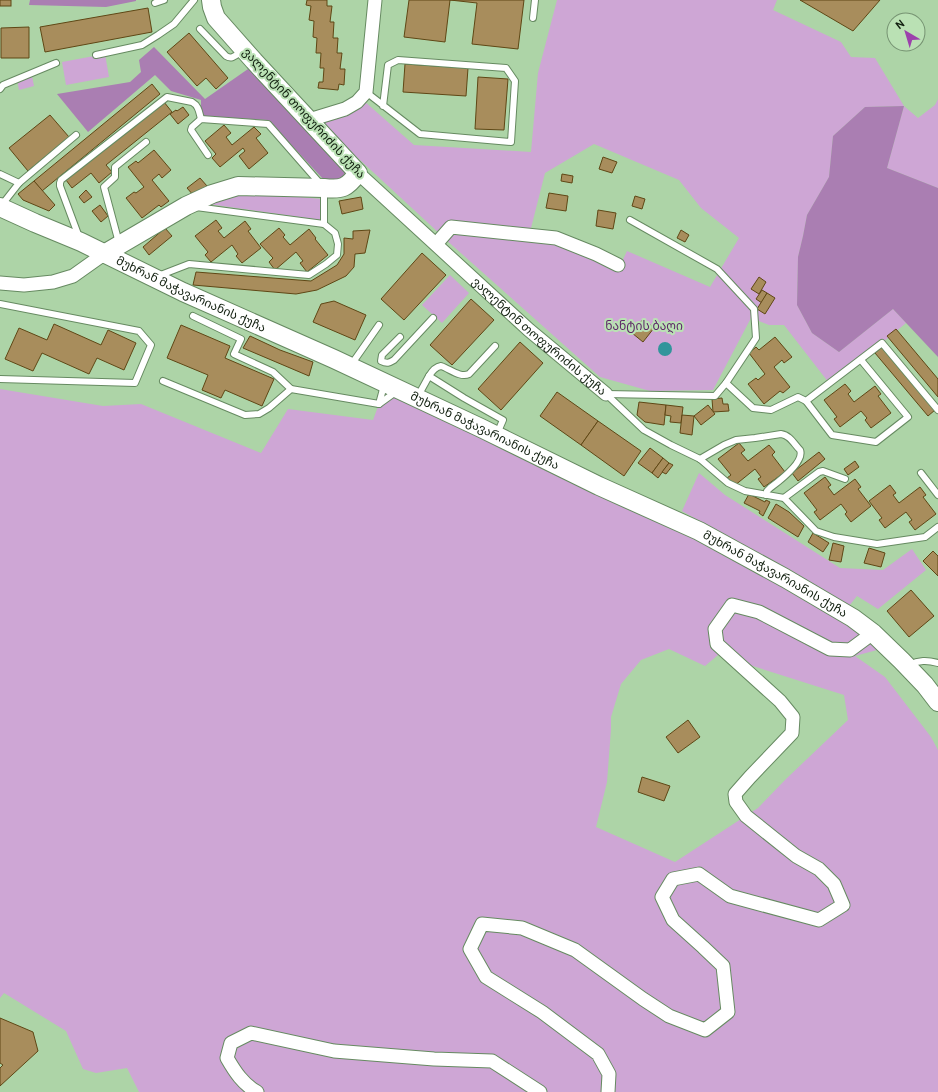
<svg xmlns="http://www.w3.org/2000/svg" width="938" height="1092" viewBox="0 0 938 1092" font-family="Cabin,'Noto Sans Georgian',sans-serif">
  <rect width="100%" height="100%" fill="#add4a7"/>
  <!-- green -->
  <g fill="#cea6d5" fill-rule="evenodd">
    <path d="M557 0H777L773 10 841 42 851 57 875 58 904 106 918 118 935 105 938 99V188L887 168 904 106 865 107 833 136 829 177 807 215 803 236 798 257 797 305 812 333 839 352 893 309 906 323 882 343 829 383 784 325H769L751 318 713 390 650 391 600 377 444 238 453 229 553 242 618 270 627 251 710 287 739 238 701 208 679 180 594 144 545 173 530 232 448 223 440 234 320 123 347 113 364 101 414 145 531 152 538 73Z"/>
    <path d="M105 54 109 77 66 85 62 62Z"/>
    <path d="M32 76 34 86 19 90 17 79Z"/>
    <path d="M237 191 321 199 320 220 208 204Z"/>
    <path d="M450 275 469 293 442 323 422 305Z"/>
    <path d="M0 389 103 406 141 404 261 453 288 409 373 420 379 404 383 389 672 518 888 647 855 656 885 677 931 737 938 750V1092H139L127 1068 96 1073 83 1069 66 1031 4 993 0 998ZM669 649 705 666 718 655 844 695 848 720 786 779 758 808 675 862 596 827 607 782 611 729V717L621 684 641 660Z"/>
    <path d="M699 473 725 495 840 568 883 570 912 549 926 570 878 609 857 596 849 606 682 511Z"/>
  </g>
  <!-- forest -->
  <g fill="#aa7eb2">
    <path d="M30 0H136V1L106 7 29 5Z"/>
    <path d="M154 47 205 99 248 69 284 102 346 172 341 179 324 180 268 120 201 116V100L171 91 155 75 88 132 57 94 130 82 141 72 139 60Z"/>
    <path d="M904 106 887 168 938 188V357L893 309 839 352 812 333 797 305 798 257 803 236 807 215 829 177 833 136 865 107Z"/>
  </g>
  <!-- water -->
  <circle fill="#31959b" cx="665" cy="349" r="7"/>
  <!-- building -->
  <g fill="#a88d5c" stroke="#5f4715">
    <rect x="0" y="0" width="11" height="6"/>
    <path d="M307 0H327V6H332L330 22H334L333 38H338L337 53H342L340 69H345L344 85 339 84 338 90 318 88 319 82H323L324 68H320L321 53H316L317 38 313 37 314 21 309 20 311 6 306 5Z"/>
    <path d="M409 0H524L518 49 472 44 477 3 450 0 445 42 404 37Z"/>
    <path d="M800 0H880L853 31Z"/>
    <path d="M148 8 152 32 45 52 40 27Z"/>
    <path d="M29 27V58H1V28Z"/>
    <path d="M189 33 228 78 216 89 206 78 197 86 167 52Z"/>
    <path d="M405 64 468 68 466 96 403 92Z"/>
    <path d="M478 77 508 79 504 130 475 129Z"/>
    <path d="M152 84 160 94 42 191 34 181Z"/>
    <path d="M164 102 172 112 106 165 112 172 99 183 91 173 72 188 66 180Z"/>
    <path d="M183 107 189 115 178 124 170 114 176 110 177 111Z"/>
    <path d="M50 115 69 137 28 171 9 148Z"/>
    <path d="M224 125 231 133 226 137 232 145 254 127 261 134 256 138 268 153 249 169 239 156 245 151 243 148 220 167 212 158 216 154 205 141Z"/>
    <path d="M154 150 171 170 162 178 159 174 152 180 169 201 161 207 159 205 142 218 126 198 134 192 136 193 144 187 128 167 136 161 138 163Z"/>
    <path d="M603 157 617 162 612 173 599 169Z"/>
    <path d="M562 174 573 176 572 183 561 181Z"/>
    <path d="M200 178 207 186 194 196 187 188Z"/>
    <path d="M34 181 55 205 49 211 23 200 18 194Z"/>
    <path d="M86 190 92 197 84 203 79 197Z"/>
    <path d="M549 193 568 196 566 211 546 208Z"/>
    <path d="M635 196 645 199 642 209 632 206Z"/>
    <path d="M361 197 363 209 342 214 339 201Z"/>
    <path d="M100 205 108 216 101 222 92 211Z"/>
    <path d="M598 210 616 213 613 229 596 226Z"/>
    <path d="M216 220 222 228 218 231 224 238 245 221 251 229 248 231 261 248 242 263 236 256 238 254 232 245 211 262 205 255 208 252 195 236Z"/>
    <path d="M165 228 172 236 149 255 143 247Z"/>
    <path d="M279 228 285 235 283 237 290 245 309 229 316 238 315 239 328 255 307 272 300 263 303 261 296 252 275 270 269 262 273 258 260 244Z"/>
    <path d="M370 230 365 253 355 254 354 267 346 276 317 290 296 294 193 285 196 272 311 281 337 265 344 254V238L353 239V231Z"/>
    <path d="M681 230 689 235 685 242 677 238Z"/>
    <path d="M422 253 446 275 404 320 381 299Z"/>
    <path d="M759 277 766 282 759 294 751 289Z"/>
    <path d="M762 290 767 293 762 303 756 299Z"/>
    <path d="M767 293 775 298 765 314 757 309Z"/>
    <path d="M471 299 494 320 452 365 430 345Z"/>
    <path d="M334 301 366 315 355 340 313 322 321 304Z"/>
    <path d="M643 319 654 328 643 342 632 333Z"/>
    <path d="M54 324 101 345 108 330 136 343 124 370 97 358 89 374 42 353 33 371 5 359 19 328 47 340Z"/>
    <path d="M181 325 230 346 225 358 274 379 262 406 225 390 221 398 202 390 208 375 167 358Z"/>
    <path d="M896 329 938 379V397L887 336Z"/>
    <path d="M250 336 280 350 313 362 309 376 243 348Z"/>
    <path d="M775 337 792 357 784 363 782 360 774 367 790 387 783 393 780 391 764 404 748 384 756 378 758 380 765 374 749 353 756 347 759 350Z"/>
    <path d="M520 342 543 363 501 410 478 389Z"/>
    <path d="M883 346 935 410 928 416 875 353Z"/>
    <path d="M845 384 851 391 848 394 854 402 875 386 881 394 878 396 891 413 871 428 865 420 867 418 861 411 840 427 834 419 837 417 824 400Z"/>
    <path d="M557 392 598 421 581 445 540 416Z"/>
    <path d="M722 398 723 404H728L729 411 713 412 712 399Z"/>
    <path d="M639 402 666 405 664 425 645 422 637 415Z"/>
    <path d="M666 405 683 407 681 423 670 422 671 416 665 415Z"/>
    <path d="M708 405 715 414 701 425 694 416Z"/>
    <path d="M682 415 694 416 692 435 680 433Z"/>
    <path d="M598 421 641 451 624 476 581 445Z"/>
    <path d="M739 443 745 450 741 453 748 461 769 445 775 452 772 455 785 472 764 487 758 479 761 477 755 469 734 486 727 478 731 475 718 459Z"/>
    <path d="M650 448 663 458 652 473 638 463Z"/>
    <path d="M819 452 825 459 798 481 792 473Z"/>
    <path d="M663 458 669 463 658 478 652 473Z"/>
    <path d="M855 461 859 467 848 475 844 469Z"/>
    <path d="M669 463 673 465 666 474 662 472Z"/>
    <path d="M825 477 831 485 828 487 834 495 855 479 861 487 858 489 871 506 851 522 845 514 847 512 841 504 820 520 814 512 817 510 804 493Z"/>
    <path d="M890 485 896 493 893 495 899 503 920 487 926 495 923 497 936 514 915 530 909 522 912 520 906 512 885 528 879 520 882 518 869 501Z"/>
    <path d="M749 494 765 502 766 500 770 502 763 516 759 513 760 511 744 503Z"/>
    <path d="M776 504 789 512 804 526 798 537 768 518Z"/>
    <path d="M813 533 829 543 823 552 808 542Z"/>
    <path d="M833 543 844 546 841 562 829 560Z"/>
    <path d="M869 548 885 553 881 567 864 563Z"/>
    <path d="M933 551 938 556V576L923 561Z"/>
    <path d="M911 590 934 616 909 637 887 611Z"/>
    <path d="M688 720 700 737 678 753 666 737Z"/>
    <path d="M642 777 670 786 664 801 638 792Z"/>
    <path d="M0 1018 33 1032 38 1051 0 1086V1068L3 1065 0 1063Z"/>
  </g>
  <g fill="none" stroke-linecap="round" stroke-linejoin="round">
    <!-- lane casing -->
    <g stroke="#668a61" stroke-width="8">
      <g id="lane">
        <path d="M155 3 164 0"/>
        <path d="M533 18 535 0"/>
        <path d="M200 29 226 56C232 60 236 55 242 51"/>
        <path d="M96 55 142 45 158 35 174 24 194 0"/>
        <path d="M0 89 3 85 56 63"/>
        <path d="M366 92 420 134 511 142 515 81 506 68 398 60 388 65 383 106"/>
        <path d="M208 155 191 130 192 127 201 119 268 124 324 188V224"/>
        <path d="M0 174 19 183 1 206"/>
        <path d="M19 183 76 135"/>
        <path d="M79 237 60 186V183L61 180 167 97 192 102C199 106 199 112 201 119"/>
        <path d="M119 243 104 187 115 177V167L146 142"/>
        <path d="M158 276 189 264 309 275 326 264 337 255 338 244 335 233 324 224 196 207"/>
        <path d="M0 304 139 331 151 345 135 383 0 379"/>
        <path d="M193 316 241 339 234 354 273 372 291 389"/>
        <path d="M400 337 382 355 381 361C387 364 389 363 394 360L433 318"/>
        <path d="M495 346 469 374C460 378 450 369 441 366 435 367 432 371 429 376L464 398 503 420 497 434"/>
        <path d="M351 365 379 325"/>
        <path d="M163 381 245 415 259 414 269 408 291 389 379 404 397 391"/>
        <path d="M726 383 753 408 771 410 798 397 806 401 882 343 938 410"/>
        <path d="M606 394 644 430 671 445 700 459 728 483 745 491 784 498 816 531 834 537 877 544 925 537 938 527"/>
        <path d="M606 394 715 396 726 383 756 338 754 309 717 269 630 220"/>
        <path d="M418 396 429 376"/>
        <path d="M806 401 832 435 876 442 908 417 861 360"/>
        <path d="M379 404 383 389V385"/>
        <path d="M700 459 724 445 736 440 755 438 781 434C790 435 794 444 800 450 805 462 778 482 770 488L767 491 766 495"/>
        <path d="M921 473 938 495"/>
        <path d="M784 498 819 472 823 471 845 479"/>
        <path d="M909 665C919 660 927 660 938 663"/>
      </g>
    </g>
    <!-- street casing -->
    <g stroke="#668a61" stroke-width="15">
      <g id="street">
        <path d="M309 120 345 109 357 102 366 92 375 0"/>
        <path id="s1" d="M358 173 529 330 606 394"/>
        <path d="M436 244 451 227 556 238 596 254 618 265"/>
        <path d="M0 283 24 285 53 282 73 276 104 254"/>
        <path d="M257 1092C243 1084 235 1072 227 1058L231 1043 251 1033 334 1051 434 1059 492 1061 540 1092"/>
        <path d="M608 1092 609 1074 598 1054 542 1012 486 977 470 949 482 924 522 928 575 950 643 999 669 1016 705 1030 728 1012 723 966 703 947 673 920 662 897 673 879 699 874 730 896 819 920 843 905 834 884 819 869 796 856 746 816 736 802 735 794 750 777 792 733 793 717 780 701 717 644 715 629 732 605 759 612 830 649 850 650 873 633"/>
      </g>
    </g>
    <!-- secondary casing -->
    <g stroke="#668a61" stroke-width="20">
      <g id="secondary">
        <path id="s2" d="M0 207 35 223 81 242 183 292 334 359 481 428 599 486 699 531 785 578 853 618 873 633 902 661 925 685 938 702"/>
        <path d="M104 254 186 206 212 194 238 186 324 188C342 190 347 188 358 173L254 61 216 18 212 7 211 0"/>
      </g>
    </g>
    <!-- lane -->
    <use href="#lane" stroke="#fff" stroke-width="6"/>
    <!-- street -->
    <use href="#street" stroke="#fff" stroke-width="13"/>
    <!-- secondary -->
    <use href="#secondary" stroke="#fff" stroke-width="18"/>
  </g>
  <g text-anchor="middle" stroke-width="4" stroke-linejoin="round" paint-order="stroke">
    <!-- street labels -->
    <g font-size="12" fill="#101e0e" stroke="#bae1b4">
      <text transform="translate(304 113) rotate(47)" y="4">ვალენტინ თოფურიძის ქუჩა</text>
      <text dy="4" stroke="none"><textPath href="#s2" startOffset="210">მუხრან მაჭავარიანის ქუჩა</textPath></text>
      <text dy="4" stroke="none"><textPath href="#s1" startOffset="244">ვალენტინ თოფურიძის ქუჩა</textPath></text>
      <text dy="4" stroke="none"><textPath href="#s2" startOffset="534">მუხრან მაჭავარიანის ქუჩა</textPath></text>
      <text dy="4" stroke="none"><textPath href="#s2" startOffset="858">მუხრან მაჭავარიანის ქუჩა</textPath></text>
    </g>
    <!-- park labels -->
    <g font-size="12" fill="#5e2868" stroke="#bae1b4">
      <text x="644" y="330">ნანტის ბაღი</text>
    </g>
  </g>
  <!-- north arrow -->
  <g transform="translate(906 32) rotate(322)"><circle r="19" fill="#bae1b4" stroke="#769372"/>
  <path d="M0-3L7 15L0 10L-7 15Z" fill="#9c41ac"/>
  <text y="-6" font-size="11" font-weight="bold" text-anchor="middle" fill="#101e0e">N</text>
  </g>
</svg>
